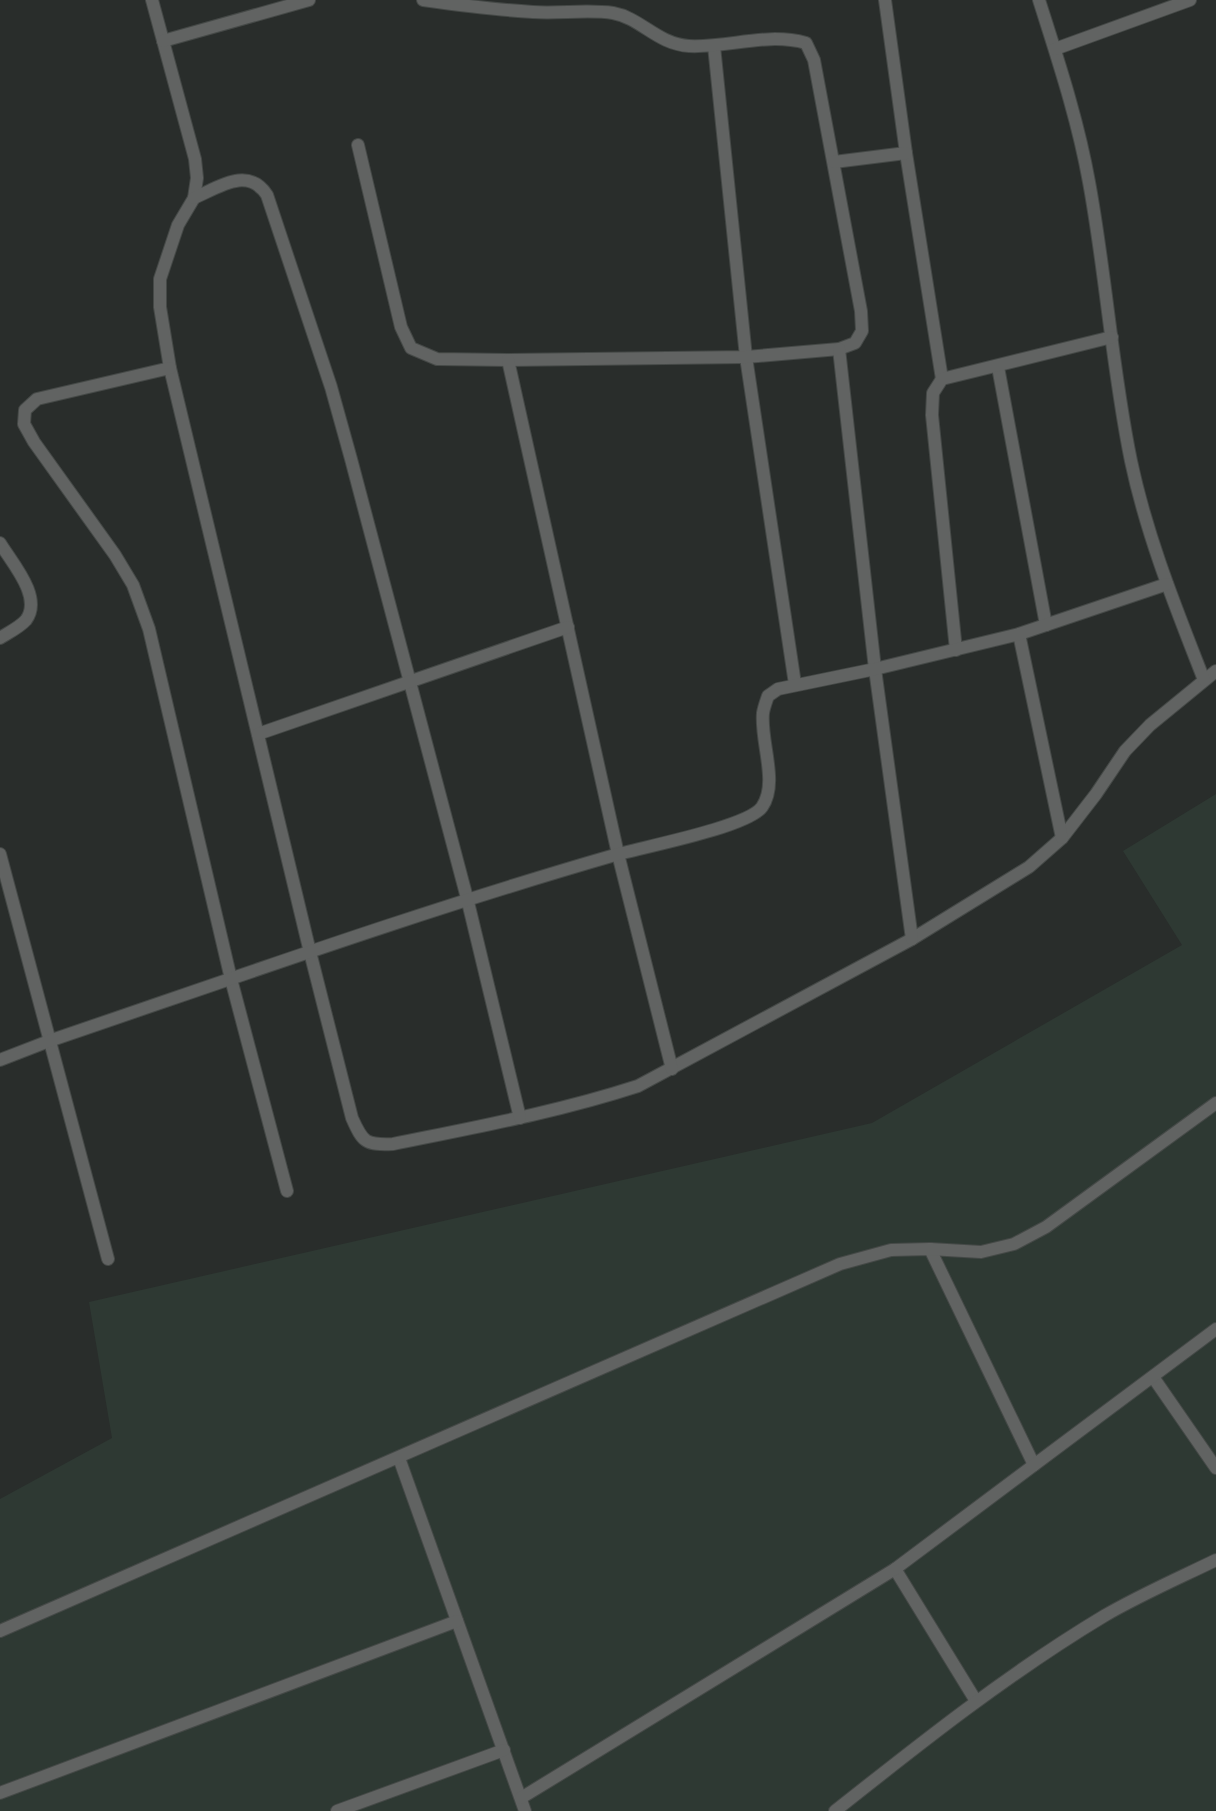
<svg xmlns="http://www.w3.org/2000/svg" width="1216" height="1811" viewBox="0 0 1216 1811" font-family="Lato,sans-serif">
  <rect width="100%" height="100%" fill="#292d2b"/>
  <!-- built -->
  <path fill="#2e3933" d="M1216 794V1811H0V1499L112 1438 89 1302 872 1123 1182 945 1123 851Z"/>
  <g fill="none" stroke-linecap="round" stroke-linejoin="round">
    <!-- lane casing -->
    <g stroke="#454947" stroke-width="14">
      <g id="lane">
        <path d="M930 1249 1034 1465"/>
        <path d="M1153 1377 1216 1468"/>
        <path d="M399 1458 525 1811"/>
        <path d="M895 1569 976 1701"/>
        <path d="M0 1631 840 1264 891 1250 930 1249 981 1252 1014 1244 1046 1227 1216 1103"/>
        <path d="M0 1793 457 1621"/>
        <path d="M521 1798 895 1569 1216 1329"/>
        <path d="M337 1811 504 1750"/>
        <path d="M835 1811C922 1742 1009 1673 1104 1616 1140 1595 1179 1578 1216 1560"/>
      </g>
    </g>
    <!-- street casing -->
    <g stroke="#454947" stroke-width="14">
      <g id="street">
        <path d="M152 0 195 159 197 178 194 198 178 225 160 279V307L170 368 310 952 352 1118C363 1143 366 1145 393 1144 476 1127 558 1112 638 1086L912 939 1029 867 1062 838 1096 794 1125 751 1150 725 1216 671"/>
        <path d="M885 0 906 153 942 379"/>
        <path d="M1039 0C1058 60 1078 120 1089 182 1106 274 1112 369 1131 461 1147 537 1176 608 1204 680"/>
        <path d="M163 41 309 0"/>
        <path d="M714 46 746 357 795 684"/>
        <path d="M1055 49 1190 0"/>
        <path d="M358 145 401 327 411 348 437 359 508 360 746 357 839 349 855 343 862 331 861 311 814 60 806 43C766 32 729 48 689 46 657 44 641 18 613 13 587 9 559 14 533 12 496 10 459 5 423 0"/>
        <path d="M834 162 906 153"/>
        <path d="M194 198C219 187 248 166 267 195L331 387 351 459 467 898 520 1118"/>
        <path d="M839 349 875 669 912 939"/>
        <path d="M508 360 618 854 672 1069"/>
        <path d="M998 367 1046 625"/>
        <path d="M170 368 37 399 25 410 24 424 34 442 115 555 133 585 149 629 231 979 287 1191"/>
        <path d="M0 543C12 563 43 597 26 620 20 627 8 633 0 638"/>
        <path d="M1019 634 1062 838"/>
        <path d="M956 650 932 415 933 393 942 379 1112 337"/>
        <path d="M258 734 568 627"/>
        <path d="M0 854 108 1259"/>
        <path d="M0 1060 49 1041C237 977 424 910 615 855 643 847 748 827 762 807 779 783 760 741 763 713 764 707 766 702 768 696L778 689 875 669 1019 634 1167 584"/>
      </g>
    </g>
    <!-- lane -->
    <use href="#lane" stroke="#616362" stroke-width="12"/>
    <!-- street -->
    <use href="#street" stroke="#616362" stroke-width="12"/>
  </g>
</svg>
